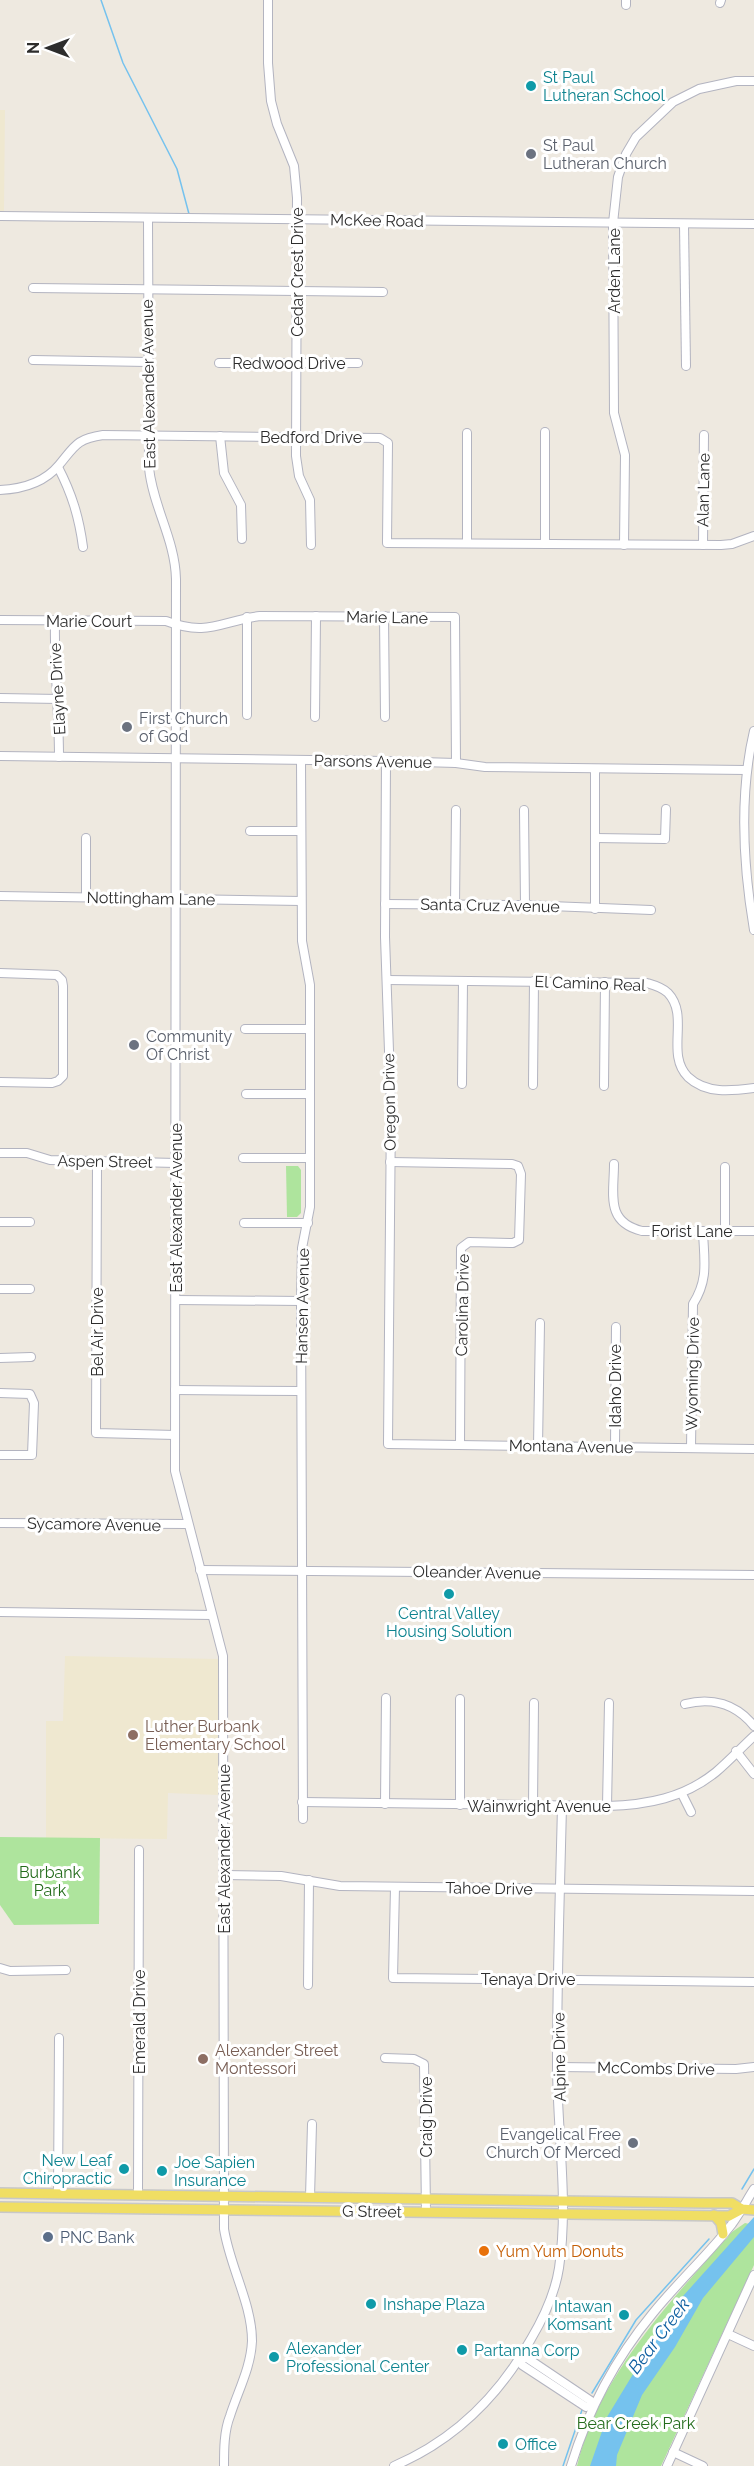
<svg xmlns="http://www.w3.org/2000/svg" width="754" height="2466" viewBox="0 0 754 2466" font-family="Raleway,sans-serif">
  <rect width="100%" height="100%" fill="#eee9e0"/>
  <!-- education -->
  <g fill="#efe8d0">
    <path d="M0 110H5L4 211H0Z"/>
    <path d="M65 1656 220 1659 218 1795 168 1793 167 1839 46 1838V1721H63Z"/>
  </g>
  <!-- green -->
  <g fill="#aee49d">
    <path d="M286 1166H298L301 1170V1213L297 1217H287Z"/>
    <path d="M0 1837 100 1838 99 1924 14 1925 0 1905Z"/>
    <path d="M745 2223 754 2225V2265L661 2466H577C599 2374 672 2300 732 2232Z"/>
  </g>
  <!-- water -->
  <path fill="#75c2ee" d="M754 2217V2237L703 2298 675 2347 642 2395 617 2455 616 2466H590L607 2417 675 2305Z"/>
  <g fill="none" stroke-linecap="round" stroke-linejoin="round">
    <!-- stream -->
    <g stroke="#75c2ee" stroke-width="1.5">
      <path d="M101 0 123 63 177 169 189 214"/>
      <path d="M742 2189 754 2169"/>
      <path d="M592 2393 636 2320 709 2239"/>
      <path d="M563 2466 582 2410"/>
    </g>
    <!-- minor casing -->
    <g stroke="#b3b4c0" stroke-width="10">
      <g id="minor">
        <path d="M268 0V63L271 101 277 124 294 166 297 198 296 456 299 476 310 500 311 545"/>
        <path d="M720 3 721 0"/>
        <path d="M626 5V0"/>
        <path d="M0 216 754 224"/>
        <path d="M148 218 149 468C153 507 175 539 176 579L175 1471 223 1656 224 2229C230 2267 252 2304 252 2341 251 2367 238 2391 230 2416 224 2431 224 2450 224 2466"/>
        <path d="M684 224 686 366"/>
        <path d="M33 288 383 292"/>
        <path d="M33 360 147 362"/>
        <path d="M219 363H358"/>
        <path d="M220 436 224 473 241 505 242 539"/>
        <path d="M58 467C72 494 79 517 83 547"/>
        <path d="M0 490C22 489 44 483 59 465 75 446 76 439 103 435L380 438 388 443 387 543 721 545 732 544 754 536"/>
        <path d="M467 543V433"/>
        <path d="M545 544V432"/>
        <path d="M624 545 625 455 614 413 613 223 618 177 626 154 636 137 673 102 699 89 736 81H754"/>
        <path d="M703 545 704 435"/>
        <path d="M384 616 385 717"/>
        <path d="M0 620 166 621C208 637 221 621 260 616L455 617 456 763"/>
        <path d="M55 620C54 666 59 711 59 757"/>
        <path d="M0 698 59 699"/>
        <path d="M247 715V617"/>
        <path d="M315 717 316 616"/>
        <path d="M754 731C739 795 743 865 754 930"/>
        <path d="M0 756 386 761 456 763 485 767 746 770"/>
        <path d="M301 760 302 941 310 985V1207L302 1248 301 1301 303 1819"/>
        <path d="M386 761 385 937 391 1108 388 1444 754 1449"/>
        <path d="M524 810 525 905"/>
        <path d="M250 831H301"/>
        <path d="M86 838V897"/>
        <path d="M595 838 665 839 666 809"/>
        <path d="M0 896 301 901"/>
        <path d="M385 904 525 905 651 910"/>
        <path d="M455 905 456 810"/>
        <path d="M595 909V769"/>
        <path d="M0 973 57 975 62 980 63 986V1076L58 1081 52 1083 0 1082"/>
        <path d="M387 980 647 983C654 985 662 987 668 993 690 1016 665 1054 688 1077 706 1094 731 1091 754 1088"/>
        <path d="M245 1029H310"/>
        <path d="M462 1084 463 981"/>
        <path d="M533 1085 534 981"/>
        <path d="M604 1086 605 982"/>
        <path d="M246 1094H310"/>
        <path d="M0 1153H27L50 1160 176 1163"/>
        <path d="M243 1158H310"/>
        <path d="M97 1162 96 1433 175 1435"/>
        <path d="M390 1162 512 1164 518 1166 521 1174 519 1240 513 1243 469 1242 461 1248 460 1445"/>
        <path d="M614 1164C614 1194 605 1222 642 1231H754"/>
        <path d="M0 1222H30"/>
        <path d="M244 1223H308"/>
        <path d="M725 1231V1167"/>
        <path d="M0 1289H30"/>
        <path d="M176 1300 301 1301"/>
        <path d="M0 1358 31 1357"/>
        <path d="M175 1390 300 1391"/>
        <path d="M0 1393 30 1394 34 1403 32 1455H0"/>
        <path d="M538 1446 540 1323"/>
        <path d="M615 1446 616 1327"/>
        <path d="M691 1448 693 1304C709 1279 704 1260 703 1231"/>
        <path d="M0 1523 188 1524"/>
        <path d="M200 1570 754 1575"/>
        <path d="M0 1612 212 1615"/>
        <path d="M685 1704C712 1697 736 1704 754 1726"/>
        <path d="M736 1751 754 1774"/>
        <path d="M682 1794 691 1812"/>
        <path d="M302 1802 607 1806C647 1805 684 1798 716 1772 729 1761 741 1748 754 1736"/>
        <path d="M385 1804 386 1698"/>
        <path d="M460 1805V1699"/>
        <path d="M533 1806 534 1703"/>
        <path d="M607 1806 609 1703"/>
        <path d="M224 1875 281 1876 340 1886 754 1891"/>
        <path d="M395 1887 393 1978 754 1982"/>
        <path d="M0 1968 10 1971 66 1970"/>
        <path d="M308 1985 309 1880"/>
        <path d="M385 2058 414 2059 424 2064 426 2211"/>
        <path d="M557 2067 736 2069 754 2067"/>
        <path d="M58 2193 59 2038"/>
        <path d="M138 2194 139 1850"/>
        <path d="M310 2197 312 2124"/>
        <path d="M728 2334 754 2346"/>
        <path d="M520 2358 522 2365 586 2407 593 2405"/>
        <path d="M520 2358H527L591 2401 593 2405"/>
        <path d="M673 2452 703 2466"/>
        <path d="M394 2466C455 2440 499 2396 531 2339 544 2317 555 2294 559 2268 569 2201 557 2132 557 2064 557 1978 560 1892 562 1806"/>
        <path d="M571 2466C588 2410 616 2358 653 2313 678 2282 708 2255 732 2224 740 2213 747 2200 754 2189"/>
        <path d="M667 2466 754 2275"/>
      </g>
    </g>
    <!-- major casing -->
    <g stroke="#c8c8c8" stroke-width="12">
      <g id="major">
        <path d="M0 2193 705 2203H732L742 2209 754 2210"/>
        <path d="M0 2207 729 2216 742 2209"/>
        <path d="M714 2215 721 2223 723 2234"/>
      </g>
    </g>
    <!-- minor -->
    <use href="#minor" stroke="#fff" stroke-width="8"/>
    <!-- major -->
    <use href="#major" stroke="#f0de63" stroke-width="9"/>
  </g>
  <!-- markers -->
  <g fill="#0f9aa8" stroke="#fff" stroke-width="2">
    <circle cx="531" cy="86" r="6"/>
    <circle cx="449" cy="1594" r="6"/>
    <circle cx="124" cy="2169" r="6"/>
    <circle cx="162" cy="2171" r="6"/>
    <circle cx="371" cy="2304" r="6"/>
    <circle cx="624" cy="2315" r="6"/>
    <circle cx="462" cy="2350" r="6"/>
    <circle cx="274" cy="2357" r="6"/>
    <circle cx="503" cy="2444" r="6"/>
  </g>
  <g fill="#6b7280" stroke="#fff" stroke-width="2">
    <circle cx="531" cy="154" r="6"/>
    <circle cx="127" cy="727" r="6"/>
    <circle cx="134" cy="1045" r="6"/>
    <circle cx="633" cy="2143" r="6"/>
  </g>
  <g fill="#8d6e63" stroke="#fff" stroke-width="2">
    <circle cx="133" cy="1735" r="6"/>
    <circle cx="203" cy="2059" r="6"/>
  </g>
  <circle fill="#5c6f8a" stroke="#fff" stroke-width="2" cx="48" cy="2237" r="6"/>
  <circle fill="#e8710a" stroke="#fff" stroke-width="2" cx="484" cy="2251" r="6"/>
  <g text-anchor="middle" stroke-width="6" stroke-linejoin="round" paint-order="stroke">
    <!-- culture labels -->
    <g font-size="16" fill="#0d838f" stroke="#fff" text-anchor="start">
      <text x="543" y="83">St Paul<tspan x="543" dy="18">Lutheran School</tspan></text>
      <text x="449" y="1619" text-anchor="middle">Central Valley<tspan x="449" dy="18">Housing Solution</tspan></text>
      <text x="112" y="2166" text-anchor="end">New Leaf<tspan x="112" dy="18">Chiropractic</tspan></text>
      <text x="174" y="2168">Joe Sapien<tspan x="174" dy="18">Insurance</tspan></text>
      <text x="383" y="2310">Inshape Plaza</text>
      <text x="612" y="2312" text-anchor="end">Intawan<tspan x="612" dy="18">Komsant</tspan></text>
      <text x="286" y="2354">Alexander<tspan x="286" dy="18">Professional Center</tspan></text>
      <text x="474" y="2356">Partanna Corp</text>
      <text x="515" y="2450">Office</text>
    </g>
    <!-- worship labels -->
    <g font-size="16" fill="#5b616d" stroke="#fff" text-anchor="start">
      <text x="543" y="151">St Paul<tspan x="543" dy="18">Lutheran Church</tspan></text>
      <text x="139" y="724">First Church<tspan x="139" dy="18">of God</tspan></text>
      <text x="146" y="1042">Community<tspan x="146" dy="18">Of Christ</tspan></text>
      <text x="621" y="2140" text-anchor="end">Evangelical Free<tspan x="621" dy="18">Church Of Merced</tspan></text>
    </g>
    <!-- street labels -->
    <g font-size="16" fill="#2d2d2d" stroke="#fff">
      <text transform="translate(377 220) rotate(1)" y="6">McKee Road</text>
      <text transform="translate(614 271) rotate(-90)" y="6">Arden Lane</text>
      <text transform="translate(297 272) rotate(-90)" y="6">Cedar Crest Drive</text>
      <text x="289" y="369">Redwood Drive</text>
      <text transform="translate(148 384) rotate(-91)" y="6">East Alexander Avenue</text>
      <text x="311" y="443">Bedford Drive</text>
      <text transform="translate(703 490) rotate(-89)" y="6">Alan Lane</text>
      <text transform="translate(387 617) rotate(1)" y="6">Marie Lane</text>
      <text x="89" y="627">Marie Court</text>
      <text transform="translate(57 689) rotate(-93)" y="6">Elayne Drive</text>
      <text transform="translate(373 761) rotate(1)" y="6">Parsons Avenue</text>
      <text transform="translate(151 898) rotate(1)" y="6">Nottingham Lane</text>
      <text transform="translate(490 905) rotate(1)" y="6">Santa Cruz Avenue</text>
      <text transform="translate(590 983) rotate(2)" y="6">El Camino Real</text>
      <text transform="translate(389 1102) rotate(-91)" y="6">Oregon Drive</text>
      <text transform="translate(105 1161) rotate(1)" y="6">Aspen Street</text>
      <text transform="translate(176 1208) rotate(-90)" y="6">East Alexander Avenue</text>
      <text x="692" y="1237">Forist Lane</text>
      <text transform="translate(462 1305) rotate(-89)" y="6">Carolina Drive</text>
      <text transform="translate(302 1306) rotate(-89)" y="6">Hansen Avenue</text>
      <text transform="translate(97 1332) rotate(-90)" y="6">Bel Air Drive</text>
      <text transform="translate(692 1374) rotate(-89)" y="6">Wyoming Drive</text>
      <text transform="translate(615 1386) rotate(-90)" y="6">Idaho Drive</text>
      <text transform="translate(571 1446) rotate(1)" y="6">Montana Avenue</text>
      <text transform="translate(94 1524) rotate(1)" y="6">Sycamore Avenue</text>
      <text transform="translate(477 1572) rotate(1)" y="6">Oleander Avenue</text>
      <text x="539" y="1812">Wainwright Avenue</text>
      <text transform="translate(224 1849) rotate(-90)" y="6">East Alexander Avenue</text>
      <text transform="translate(489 1888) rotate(1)" y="6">Tahoe Drive</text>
      <text x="528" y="1985">Tenaya Drive</text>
      <text transform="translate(139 2022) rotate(-90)" y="6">Emerald Drive</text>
      <text transform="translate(559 2057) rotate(-91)" y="6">Alpine Drive</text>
      <text transform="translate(656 2068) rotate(1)" y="6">McCombs Drive</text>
      <text transform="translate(426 2117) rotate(-90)" y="6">Craig Drive</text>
      <text transform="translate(372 2211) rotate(1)" y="6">G Street</text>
    </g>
    <!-- education labels -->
    <g font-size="16" fill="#785e54" stroke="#fff" text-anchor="start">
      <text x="145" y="1732">Luther Burbank<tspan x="145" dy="18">Elementary School</tspan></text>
      <text x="215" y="2056">Alexander Street<tspan x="215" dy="18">Montessori</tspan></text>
    </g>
    <!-- park labels -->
    <g font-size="16" fill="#246c1c" stroke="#fff">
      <text x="50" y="1878">Burbank<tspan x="50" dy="18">Park</tspan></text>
      <text x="636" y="2429">Bear Creek Park</text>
    </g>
    <!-- service labels -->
    <g font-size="16" fill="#4e5e75" stroke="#fff" text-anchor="start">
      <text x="60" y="2243">PNC Bank</text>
    </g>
    <!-- food labels -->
    <g font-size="16" fill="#c56008" stroke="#fff" text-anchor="start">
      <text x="496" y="2257">Yum Yum Donuts</text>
    </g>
    <!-- water labels -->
    <g font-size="18" font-style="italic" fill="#0f5fa0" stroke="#fff">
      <text transform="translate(659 2336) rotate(-53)" y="6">Bear Creek</text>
    </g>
  </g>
  <!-- north arrow -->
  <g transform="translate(48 48) rotate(270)" stroke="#ffffff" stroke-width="4.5" paint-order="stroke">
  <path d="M0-4.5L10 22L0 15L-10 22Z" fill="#2d2d2d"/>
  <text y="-9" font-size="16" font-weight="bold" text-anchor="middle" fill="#2d2d2d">N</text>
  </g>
</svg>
